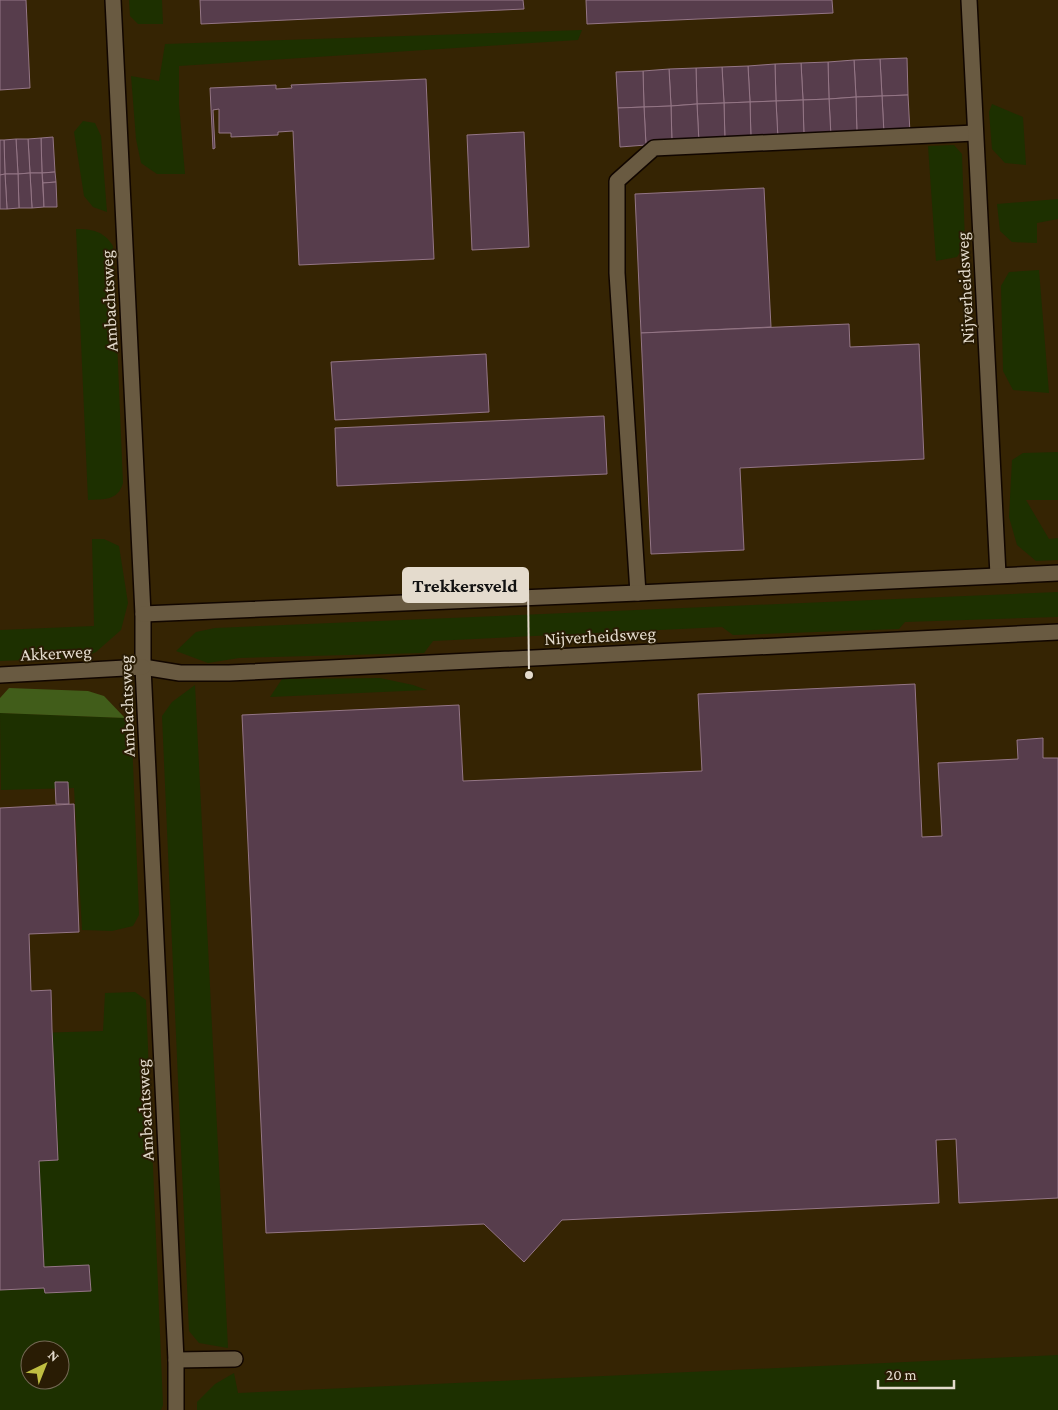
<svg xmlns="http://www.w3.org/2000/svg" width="1058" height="1410" viewBox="0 0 1058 1410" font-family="'Crimson Pro',serif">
  <rect width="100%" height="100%" fill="#291c04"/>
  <!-- built -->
  <path fill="#352403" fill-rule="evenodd" d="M0 0H1058V1410H0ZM30 1350H60V1380H30Z"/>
  <!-- green -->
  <g fill="#1d3000" fill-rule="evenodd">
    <path d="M129 0H162L163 24H138L130 16Z"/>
    <path d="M582 30 578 40 179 66V105L185 174H157L141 163 136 139 131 76 159 81 165 44Z"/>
    <path d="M992 104 1023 117 1026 165 1005 163 992 149 989 112Z"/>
    <path d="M83 121 95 123 101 136 107 212 93 207 84 196 74 132Z"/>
    <path d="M954 145 962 154 965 244 957 257 936 261 928 146Z"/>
    <path d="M1058 199V219L1037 223V243L1012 242 1000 231 997 204Z"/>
    <path d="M76 229C92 229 104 231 113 246L123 483C118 501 104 499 88 500Z"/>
    <path d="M1039 270 1049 393 1013 390 1003 371 1001 286 1009 272Z"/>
    <path d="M1058 452V500H1026L1049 539 1058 538V560L1036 561 1017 545 1009 517 1012 460 1023 453Z"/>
    <path d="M92 539H104L119 546 128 603 121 630 96 652 83 658 0 661V630L94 626Z"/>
    <path d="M1058 592V617L905 622 899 629 733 635 722 627 433 641 424 653 239 658 208 663 176 651 196 632 215 628Z"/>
    <path d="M380 678 413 685 427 690 270 697 282 679Z"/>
    <path d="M195 685 228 1348 199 1343 189 1331 162 716 172 702Z"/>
    <path d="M0 713 125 718 132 738 139 915 133 926 112 931 82 930 74 788 1 790Z"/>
    <path d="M135 992 146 1000 163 1405 161 1410H0V1034L103 1031 105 993ZM30 1350H60V1380H30Z"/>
    <path d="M1058 1355V1410H197V1402L215 1384 234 1373 238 1393Z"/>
  </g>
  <!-- forest -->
  <path fill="#415d1a" d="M9 688 88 691 104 696 125 718 0 713V698Z"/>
  <!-- building -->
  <g fill="#573d4c" stroke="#947686">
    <path d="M0 0H26L30 88 0 90Z"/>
    <path d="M200 0H523L524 9 201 24Z"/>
    <path d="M586 0H832L833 13 587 24Z"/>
    <path d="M907 58 908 95 882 96 880 59Z"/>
    <path d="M880 59 882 96 856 97 854 60Z"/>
    <path d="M854 60 856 97 829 99 828 62Z"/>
    <path d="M828 62 829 99 803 100 801 63Z"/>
    <path d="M801 63 803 100 776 101 775 64Z"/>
    <path d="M775 64 776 101 750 102 748 66Z"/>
    <path d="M748 66 750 102 724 103 722 67Z"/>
    <path d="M722 67 724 103 697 104 696 68Z"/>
    <path d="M696 68 697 104 671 106 669 69Z"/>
    <path d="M669 69 671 106 644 107 643 71Z"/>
    <path d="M643 71 644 107 618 108 616 72Z"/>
    <path d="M426 79 434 259 299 265 293 131 278 132V135L231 137V133H219V109L213 110 215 148 213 149 210 88 276 85V89L292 88 291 85Z"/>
    <path d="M908 95 910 133 884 134 882 96Z"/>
    <path d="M882 96 884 134 857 135 856 97Z"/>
    <path d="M856 97 857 135 831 137 829 99Z"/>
    <path d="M829 99 831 137 804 138 803 100Z"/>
    <path d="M803 100 804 138 778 139 776 101Z"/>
    <path d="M776 101 778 139 751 140 750 102Z"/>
    <path d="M750 102 751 140 725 142 724 103Z"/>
    <path d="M724 103 725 142 699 143 697 104Z"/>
    <path d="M697 104 699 143 672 144 671 106Z"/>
    <path d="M671 106 672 144 646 145 644 107Z"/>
    <path d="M644 107 646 145 620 147 618 108Z"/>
    <path d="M524 132 529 247 472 250 467 135Z"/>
    <path d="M53 137 55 172 42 173 41 138Z"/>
    <path d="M41 138 42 173H30L28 139Z"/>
    <path d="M16 139H28L30 173 18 174Z"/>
    <path d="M16 139 18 174H5L4 140Z"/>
    <path d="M0 140H4L5 174 0 175Z"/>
    <path d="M55 172 56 182 43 183 42 173Z"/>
    <path d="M30 173H42L44 207 32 208Z"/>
    <path d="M30 173 32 208H19L18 174Z"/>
    <path d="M5 174H18L19 208 7 209Z"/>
    <path d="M5 174 7 209H0V175Z"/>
    <path d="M56 182 57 207H44L43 183Z"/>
    <path d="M764 188 771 327 641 333 635 194Z"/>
    <path d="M849 324 850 347 919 344 924 459 740 468 744 550 651 554 641 333Z"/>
    <path d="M486 354 489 412 335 420 331 362Z"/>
    <path d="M604 416 607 474 337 486 335 428Z"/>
    <path d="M915 684 922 837 942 836 938 763 1018 759 1017 740 1043 738V758H1058V1198L959 1203 956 1139 936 1140 939 1203 562 1220 524 1262 484 1224 266 1233 242 715 459 705 463 781 702 771 698 694Z"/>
    <path d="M55 782H68L69 804H56Z"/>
    <path d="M74 804 79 932 29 934 31 991 51 990 52 1029 58 1160 39 1161 44 1267 89 1265 91 1291 45 1293 44 1288 0 1290V808Z"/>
  </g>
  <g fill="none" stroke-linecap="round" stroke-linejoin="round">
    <!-- lane casing -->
    <g stroke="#110600" stroke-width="18">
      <g id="lane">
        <path d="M638 593 617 273V181L654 148 975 133"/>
        <path d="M143 667 180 673H229L1058 632"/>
        <path d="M176 1360 235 1359"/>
      </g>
    </g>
    <!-- street casing -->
    <g stroke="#110600" stroke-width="18">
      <g id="street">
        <path d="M113 0 143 614V667L176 1360V1410"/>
        <path d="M969 0 998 575"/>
        <path d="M143 614 638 593 1058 573"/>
        <path d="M0 675 143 667"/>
      </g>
    </g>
    <!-- lane -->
    <use href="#lane" stroke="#695a41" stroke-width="15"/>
    <!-- street -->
    <use href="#street" stroke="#695a41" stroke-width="15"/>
  </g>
  <g text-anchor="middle" stroke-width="4" stroke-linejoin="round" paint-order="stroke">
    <!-- street labels -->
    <g font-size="18" fill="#e4dbcd" stroke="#291c04">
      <text transform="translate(965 288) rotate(-93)" y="6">Nijverheidsweg</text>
      <text transform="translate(109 301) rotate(-93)" y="6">Ambachtsweg</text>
      <text transform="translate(600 636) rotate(-3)" y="6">Nijverheidsweg</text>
      <text transform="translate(56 653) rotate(-3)" y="6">Akkerweg</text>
      <text transform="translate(127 706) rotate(-92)" y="6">Ambachtsweg</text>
      <text transform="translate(145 1110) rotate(-93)" y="6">Ambachtsweg</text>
    </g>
  </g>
  <!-- callouts -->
  <path fill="none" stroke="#e4dbcd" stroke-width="2" d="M529 675L528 585"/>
  <circle fill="#e4dbcd" stroke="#291c04" stroke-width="2" cx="529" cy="675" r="5"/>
  <rect fill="#e4dbcd" stroke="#e4dbcd" stroke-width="2" x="403" y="568" width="125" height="34" rx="5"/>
  <g font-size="19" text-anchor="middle" font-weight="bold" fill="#111">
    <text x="465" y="592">Trekkersveld</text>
  </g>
  <!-- north arrow -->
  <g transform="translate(45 1365) rotate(43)"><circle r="24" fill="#291c04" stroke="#746854"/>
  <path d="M0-4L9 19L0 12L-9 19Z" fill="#bfbe41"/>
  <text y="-8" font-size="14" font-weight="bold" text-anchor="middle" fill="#e4dbcd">N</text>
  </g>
  <!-- scale -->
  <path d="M878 1380v8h76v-8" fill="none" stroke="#e4dbcd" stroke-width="2.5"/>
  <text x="886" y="1380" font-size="15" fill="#e4dbcd" stroke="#291c04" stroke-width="4" paint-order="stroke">20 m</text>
</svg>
